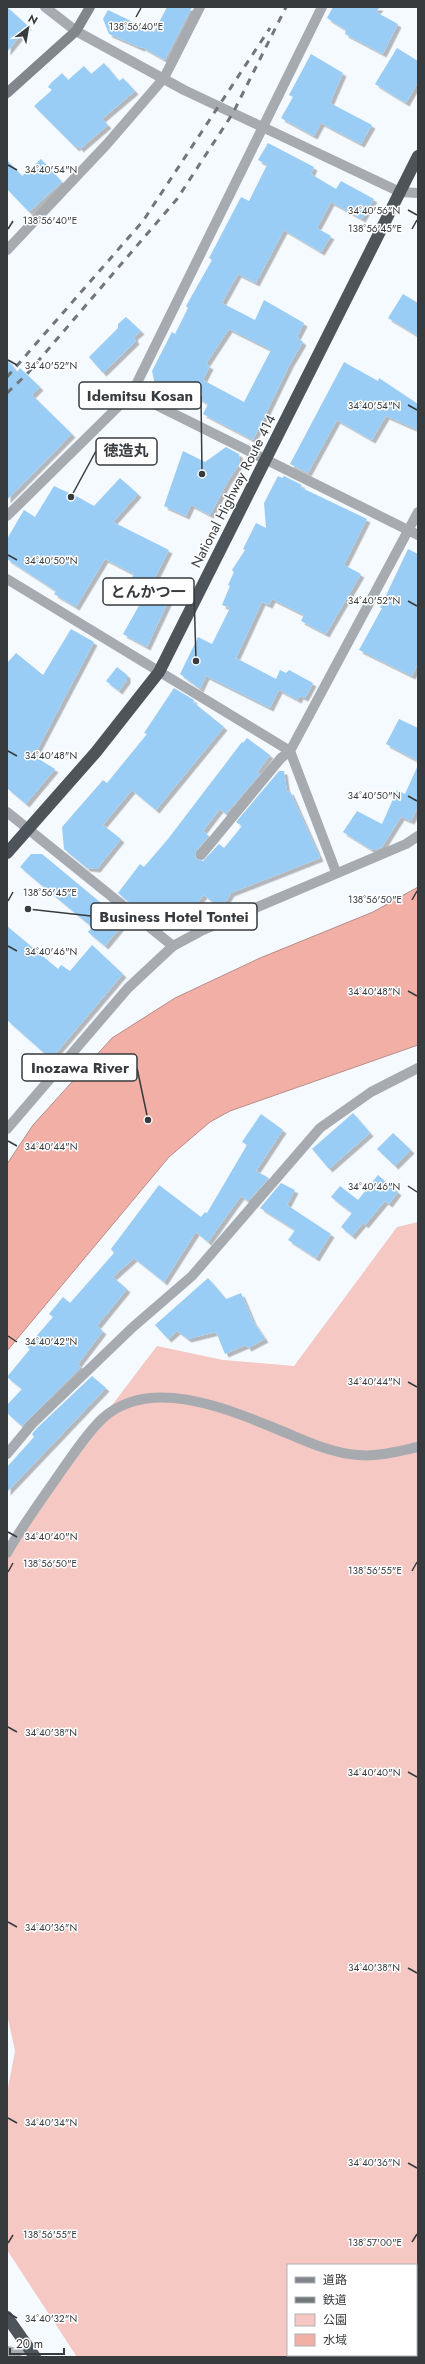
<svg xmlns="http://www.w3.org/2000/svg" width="425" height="2364" viewBox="0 0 425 2364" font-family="Jost,'Noto Sans JP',sans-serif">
  <defs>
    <filter id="shadow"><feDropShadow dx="3.5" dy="3.5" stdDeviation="0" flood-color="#0004"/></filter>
  </defs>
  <rect width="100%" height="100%" fill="#f4faff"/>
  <!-- green -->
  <path fill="#f5c8c3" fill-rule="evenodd" d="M418 1222V2357H77L7 2250V2093L15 2051 7 2014V1553L109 1409 157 1346 223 1360 294 1366 397 1227ZM288 2265H416V2355H288Z"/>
  <!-- water -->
  <path fill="#f1afa6" stroke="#b98c87" d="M418 887V1045L230 1111 210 1122 169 1157 7 1351V1164L33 1125 112 1038 175 998 260 958 373 912Z"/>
  <!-- building -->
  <g fill="#99cdf5" fill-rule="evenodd" filter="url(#shadow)">
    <path d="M7 7 28 26 7 52Z"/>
    <path d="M167 7H192L165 60 142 47 141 48 109 34 103 19 108 10 154 32Z"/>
    <path d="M333 7H380L376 12 398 24 383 54 345 34 346 30 327 18Z"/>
    <path d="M397 48 418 61V82L406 103 375 84Z"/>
    <path d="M311 54 343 73 330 103 372 125 361 144 321 123 314 136 281 118 293 97 289 95Z"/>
    <path d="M104 63 119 81 123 78 135 91 102 119 108 125 80 149 78 146 76 148 34 106 52 90 48 87 51 83 62 73 68 80 84 66 91 74Z"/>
    <path d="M268 143 314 167 311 174 336 189 341 181 374 199 362 219 331 202 317 228 331 236 321 252 284 230 256 283 238 274 222 303 255 320 264 300 304 323 297 337 303 342 290 364 253 440 203 414 208 404 176 385 168 397 156 390 152 371 172 332 175 334 188 308 186 306 212 260 209 258 241 197 249 201 267 165 258 160ZM229 329 271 350 244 402 203 380 210 366 206 364Z"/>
    <path d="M41 159 62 182 29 212 7 189V160L22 176Z"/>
    <path d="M403 294 418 303V336L388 318Z"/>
    <path d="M126 317 141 331 134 337 136 341 103 373 89 357 118 328V324Z"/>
    <path d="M7 359 17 372 20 368 40 387 32 395 72 434 7 500Z"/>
    <path d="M344 362 378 381 379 378 418 404V430L386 416 372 440 337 420 308 473 290 464Z"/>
    <path d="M226 447 239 454 240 463 228 481 210 515 191 505 186 516 164 506 183 451 205 462Z"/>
    <path d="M278 476 282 478 284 476 302 485 300 487 367 519 344 565 361 574 326 634 301 621 304 615 272 599 269 605 262 602 236 658 276 679 280 670 286 673 289 670 313 683 305 698 300 696 298 700 279 690 270 708 206 676 200 689 180 674 198 637 212 644 230 608 222 605 230 586 228 585 234 572 232 570 245 550 243 549 256 523 266 528 264 503Z"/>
    <path d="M120 478 138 494 113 522 169 550 151 586 156 590 155 592 170 598 147 647 123 634 141 602 124 592 134 574 105 559 76 607 54 594 56 591 7 559V539L24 510 35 517 54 486 71 494V493L94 506Z"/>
    <path d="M408 549 418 554V664L412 676 359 650 382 608H380Z"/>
    <path d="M71 629 94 642 34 756 55 769 26 804 7 788V663L16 653 43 675Z"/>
    <path d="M117 667 127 675V680L119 691 106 681Z"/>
    <path d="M174 688 194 700 193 702 224 727 156 810 132 790 103 825 121 839 97 869 87 868 64 849 62 827 103 780 107 783 147 734 144 733Z"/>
    <path d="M399 719 418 728V761L386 744Z"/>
    <path d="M247 738 270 755 257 773H261L226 814 220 809 203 831 209 836 196 851 195 858 203 861 219 844 224 848 242 826 236 822 279 771H284L287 792 290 791 320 858 231 893 221 909 204 895 181 921 160 904 152 914 140 905 137 909 118 893 140 864 144 867 168 839 242 742 243 743Z"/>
    <path d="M418 765V807L411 821 401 817 382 847 375 850H372L343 832 357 811 382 824 397 790 405 794Z"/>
    <path d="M31 854H42L107 908 110 903 128 918 105 946 88 932 92 927 20 867Z"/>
    <path d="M7 926 58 969 61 965 70 971 92 945 123 974 51 1059 7 1020Z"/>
    <path d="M353 1113 370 1133 329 1169 312 1149Z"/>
    <path d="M261 1114 283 1130 256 1171 269 1178 248 1201 241 1196 208 1242 196 1232 164 1282 134 1258 113 1277 127 1289 97 1326 103 1331 78 1364 81 1367 22 1426 7 1413V1405L22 1389 7 1377 30 1349 27 1347 53 1317 49 1314 63 1297 70 1303 114 1253 111 1249 159 1185 201 1217 205 1212 207 1213 247 1145 242 1142Z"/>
    <path d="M393 1133 411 1150 395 1166 377 1149Z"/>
    <path d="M378 1175 398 1192 389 1204 385 1201 365 1225 363 1223 352 1236 341 1227 352 1213 331 1197 340 1186 358 1200Z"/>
    <path d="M281 1183 295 1190 287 1205 331 1234 316 1258 288 1240 295 1230 260 1208Z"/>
    <path d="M208 1278 226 1299 241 1293 253 1321 265 1339 248 1348 246 1345 225 1354 216 1332 188 1339 177 1331 168 1339 155 1325Z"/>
    <path d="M92 1376 106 1388 7 1492V1467L34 1437 32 1434 37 1428Z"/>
  </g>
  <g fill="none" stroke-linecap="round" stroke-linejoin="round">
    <!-- street -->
    <g stroke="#a7abaf" stroke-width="10">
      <path d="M45 7 76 31 184 90 400 192 418 193"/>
      <path d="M7 250 107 144 164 78 200 7"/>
      <path d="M132 393 418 535"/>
      <path d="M7 516 132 393 322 7"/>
      <path d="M7 579 290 751 336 872"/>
      <path d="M7 812 173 946"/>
      <path d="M201 855 281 758 290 751 418 512"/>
      <path d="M7 1129 128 988 173 946 201 931 406 844 418 836"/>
      <path d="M7 1454 32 1424 133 1327 192 1276 320 1128 371 1092 418 1068"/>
      <path d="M7 1553C23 1524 43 1498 62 1470 75 1452 87 1433 103 1418 149 1377 223 1407 272 1427 300 1438 328 1453 358 1455 378 1457 399 1451 418 1447"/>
      <path d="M7 2351 16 2353 28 2346"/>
    </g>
    <!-- secondary -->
    <path stroke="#80868b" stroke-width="10" d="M7 93 76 31 90 7"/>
    <!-- highway -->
    <g stroke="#4d555b" stroke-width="12">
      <path d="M7 853 96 752 159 672 418 156"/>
      <path d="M7 2317 35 2357"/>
    </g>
    <!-- rail -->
    <g stroke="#717679" stroke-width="3" stroke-dasharray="7 7" stroke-linecap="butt">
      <path d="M7 377 143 221 270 28"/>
      <path d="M7 393 27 374 177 199 233 113 286 7"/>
    </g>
  </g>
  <!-- ticks -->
  <path fill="none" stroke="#373b3e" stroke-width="1.5" d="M136 17 141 8M8 165 17 170M408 210 417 215M8 229 13 221M412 229 417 220M8 360 17 365M408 405 417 410M8 555 17 560M408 601 417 606M8 751 17 756M408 796 417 801M412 900 417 891M8 901 13 892M8 946 17 951M408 991 417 996M8 1141 17 1146M408 1186 417 1192M8 1336 17 1342M408 1382 417 1387M8 1532 17 1537M412 1571 417 1562M8 1572 13 1563M8 1727 17 1732M408 1772 417 1777M8 1922 17 1927M408 1968 417 1973M8 2118 17 2123M408 2163 417 2168M412 2242 417 2234M8 2243 13 2235M8 2313 17 2318"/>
  <g text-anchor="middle" stroke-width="3" stroke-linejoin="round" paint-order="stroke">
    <!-- street labels -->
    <g font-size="14" fill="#373b3e" stroke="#fff">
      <text transform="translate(233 491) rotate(-63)" y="5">National Highway Route 414</text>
    </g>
  </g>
  <g font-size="10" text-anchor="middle" fill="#373b3e" stroke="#fff" stroke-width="3" stroke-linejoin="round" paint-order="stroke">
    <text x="136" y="30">138°56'40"E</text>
    <text x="51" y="173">34°40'54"N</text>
    <text x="374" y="214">34°40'56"N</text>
    <text x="50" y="224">138°56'40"E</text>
    <text x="375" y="232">138°56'45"E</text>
    <text x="51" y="369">34°40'52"N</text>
    <text x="374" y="409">34°40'54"N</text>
    <text x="51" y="564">34°40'50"N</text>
    <text x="374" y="604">34°40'52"N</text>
    <text x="51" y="759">34°40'48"N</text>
    <text x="374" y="799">34°40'50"N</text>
    <text x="50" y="896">138°56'45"E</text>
    <text x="375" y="903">138°56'50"E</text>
    <text x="51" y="955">34°40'46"N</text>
    <text x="374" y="995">34°40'48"N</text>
    <text x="51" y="1150">34°40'44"N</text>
    <text x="374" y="1190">34°40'46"N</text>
    <text x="51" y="1345">34°40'42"N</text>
    <text x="374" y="1385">34°40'44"N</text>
    <text x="51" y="1540">34°40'40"N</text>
    <text x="50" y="1567">138°56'50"E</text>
    <text x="375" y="1574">138°56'55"E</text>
    <text x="51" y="1736">34°40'38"N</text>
    <text x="374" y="1776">34°40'40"N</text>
    <text x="51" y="1931">34°40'36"N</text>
    <text x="374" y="1971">34°40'38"N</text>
    <text x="51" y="2126">34°40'34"N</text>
    <text x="374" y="2166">34°40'36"N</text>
    <text x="50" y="2238">138°56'55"E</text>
    <text x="375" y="2246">138°57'00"E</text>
    <text x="51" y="2322">34°40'32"N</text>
  </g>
  <!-- callouts -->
  <path fill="none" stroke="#373b3e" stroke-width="1.5" d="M202 474L201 396M71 497L96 451M196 661L194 591M28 909L91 916M148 1120L137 1068"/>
  <g fill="#373b3e" stroke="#fff" stroke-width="1.5">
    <circle cx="202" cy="474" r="4"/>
    <circle cx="71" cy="497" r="4"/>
    <circle cx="196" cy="661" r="4"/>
    <circle cx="28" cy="909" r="4"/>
    <circle cx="148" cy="1120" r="4"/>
  </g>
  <g fill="#fff" stroke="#373b3e" stroke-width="1.5">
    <rect x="79" y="382" width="122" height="27" rx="4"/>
    <rect x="96" y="438" width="61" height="27" rx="4"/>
    <rect x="103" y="578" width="91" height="27" rx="4"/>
    <rect x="91" y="903" width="166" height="27" rx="4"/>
    <rect x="22" y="1054" width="115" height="27" rx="4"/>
  </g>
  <g font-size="15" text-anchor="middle" font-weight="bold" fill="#373b3e">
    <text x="140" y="401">Idemitsu Kosan</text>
    <text x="126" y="456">徳造丸</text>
    <text x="148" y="597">とんかつ一</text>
    <text x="174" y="922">Business Hotel Tontei</text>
    <text x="80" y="1073">Inozawa River</text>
  </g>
  <!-- border -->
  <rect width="425" height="2364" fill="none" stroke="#373b3e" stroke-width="16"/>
  <!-- legend -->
  <rect x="287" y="2264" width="130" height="92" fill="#ffffff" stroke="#afb1b2"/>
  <rect x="295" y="2277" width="20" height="6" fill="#80868b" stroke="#afb1b2"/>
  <text x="323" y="2284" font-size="12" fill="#373b3e">道路</text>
  <rect x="295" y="2297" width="20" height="6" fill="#717679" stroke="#afb1b2"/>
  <text x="323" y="2304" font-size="12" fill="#373b3e">鉄道</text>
  <rect x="295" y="2314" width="20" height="12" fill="#f5c8c3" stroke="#afb1b2"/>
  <text x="323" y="2324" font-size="12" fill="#373b3e">公園</text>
  <rect x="295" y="2334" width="20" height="12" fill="#f1afa6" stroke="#afb1b2"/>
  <text x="323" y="2344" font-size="12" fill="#373b3e">水域</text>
  <!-- north arrow -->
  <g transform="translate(28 28) rotate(31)" stroke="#ffffff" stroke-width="3" paint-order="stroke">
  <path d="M0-3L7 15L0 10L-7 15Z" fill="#373b3e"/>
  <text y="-6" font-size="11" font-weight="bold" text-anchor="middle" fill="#373b3e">N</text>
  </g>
  <!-- scale -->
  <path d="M10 2348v6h54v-6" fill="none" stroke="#373b3e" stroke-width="2"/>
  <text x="16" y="2348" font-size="12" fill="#373b3e" stroke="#ffffff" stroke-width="3" paint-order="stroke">20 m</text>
</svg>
